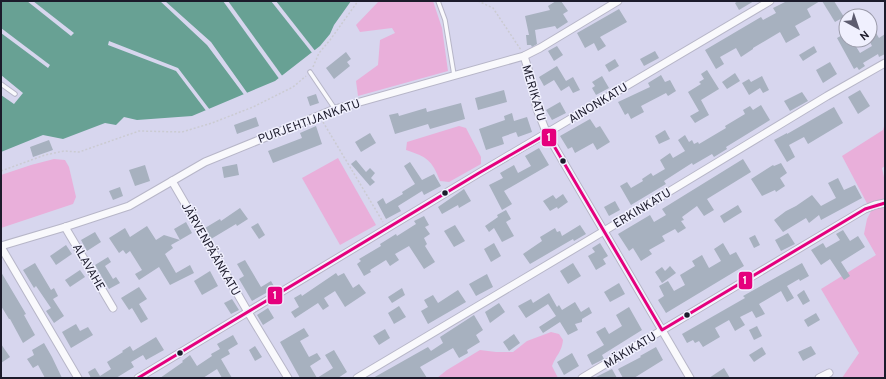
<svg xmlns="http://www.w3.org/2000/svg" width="886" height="379" viewBox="0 0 886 379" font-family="Overpass,sans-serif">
  <rect width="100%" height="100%" fill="#d7d6ee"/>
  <!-- green -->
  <g fill="#e9afda">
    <path d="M379 1H433L442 28 448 71 358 96 356 81 378 65 380 40 395 33 392 28 360 32 356 25Z"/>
    <path d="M885 123V166L882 168 885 182V378H842L859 353 821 289 876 255 864 234 867 219 871 211 842 156 883 130Z"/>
    <path d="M459 126 466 128 481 157V164L449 182 440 181C432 160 427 157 406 150L407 142Z"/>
    <path d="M338 158 376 225 340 245 302 178Z"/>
    <path d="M54 159 65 160 69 167 76 197 73 204 1 228V175L31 165Z"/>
    <path d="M551 332 559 334 563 340C562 352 556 355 552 366L558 378H437L447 370 480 350 496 352H513L527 341Z"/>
  </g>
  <!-- water -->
  <path fill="#68a194" d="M1 1H351L334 25 330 34 320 46 275 81 192 116 137 120 124 117 116 125 105 123 63 139 43 135 1 152V95L14 104 23 93 1 75Z"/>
  <!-- pier -->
  <g fill="#d7d6ee">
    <path d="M27 1H33L74 33 71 36Z"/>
    <path d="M160 1H165L211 42 248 94 245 96 207 45Z"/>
    <path d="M223 1H228L283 77 280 80Z"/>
    <path d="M271 1H276L316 52 313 54Z"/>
    <path d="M1 28 50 65 48 68 1 33Z"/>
    <path d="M109 41 178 68 210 110 207 112 176 71 108 45Z"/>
  </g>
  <!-- building -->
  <g fill="#a7b1bf">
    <path d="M556 1H561L568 11 563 14 568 22 557 29 555 26 535 30 537 44 532 47 531 45H527L526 35H529L525 16 550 10 548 6Z"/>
    <path d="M738 1H754L739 10 735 3Z"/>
    <path d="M787 1H820L807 9 811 17 795 26 800 35 786 43 780 32 753 48V49L741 57 736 48 720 57 724 64 716 69 705 50 761 17 763 20 776 13 773 8Z"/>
    <path d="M822 1H834L844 17 835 22Z"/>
    <path d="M619 9 627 22 600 37 606 46 598 51 594 43 585 48 577 33Z"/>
    <path d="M870 23 879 38 885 34V54L879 57 878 54 863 63 865 66 859 70 857 67 854 69 837 38 846 33V40H852L860 53 872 46 870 42Z"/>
    <path d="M557 46 563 55 554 61 548 51Z"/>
    <path d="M814 46 817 52 803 61 799 55Z"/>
    <path d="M655 51 659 58 644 66 640 59Z"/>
    <path d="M346 52 351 59 347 62 350 66 334 79 326 68Z"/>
    <path d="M615 59 619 66 609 72 605 65Z"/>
    <path d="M830 62 837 74 823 83 816 70Z"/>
    <path d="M557 66 566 81 573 77 580 90 573 93 569 86 561 91 554 80 544 86 539 77Z"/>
    <path d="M707 70 719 89 701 100 709 115 695 123 690 116 699 111 688 92 701 84 699 82 704 79 701 74Z"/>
    <path d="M735 73 740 81 727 89 722 82Z"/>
    <path d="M661 75 665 82 670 80 676 91 668 96 666 93 641 106 644 112 631 119 628 113 625 115 618 102 650 87 648 83Z"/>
    <path d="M602 76 609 88 596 95 592 88 595 86 592 82Z"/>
    <path d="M762 76 769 90 763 93 760 88 749 95 742 83 749 79 751 82Z"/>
    <path d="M504 90 507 102 478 110 475 98Z"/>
    <path d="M860 90 870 106 858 114 848 97Z"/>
    <path d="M802 92 808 101 790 111 784 101Z"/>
    <path d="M316 94 319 103 310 106 307 97Z"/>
    <path d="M560 102 566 113 552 120 546 110Z"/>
    <path d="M461 103 465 119 430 129 428 124 395 134 389 115 398 113 399 116 426 108 427 112Z"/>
    <path d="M761 105 770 120 726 147 727 149 714 157 712 154 693 165 692 163 664 181 666 184 631 205 620 186 627 182 631 188 643 181 642 179 651 173 653 176 665 169 660 160 670 153 673 158 685 151 678 140 685 135 689 142 692 140 694 144 698 142 699 144 726 128 725 126 745 114 743 110 750 106 753 110Z"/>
    <path d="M834 107 843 123 808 144 804 137 789 145 795 157 787 162 774 140 787 133V134Z"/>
    <path d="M512 113 514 121 527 117 532 132 518 137 516 132 502 137 504 144 486 150 479 129 505 120 504 116Z"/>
    <path d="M256 117 259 126 237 134 234 125Z"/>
    <path d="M590 119 596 128 600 126 610 142 597 150 593 143 575 153 572 147 568 149 560 136Z"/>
    <path d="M316 126 322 144 273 163 268 151 302 138 300 133Z"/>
    <path d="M665 130 670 139 659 144 655 136Z"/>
    <path d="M370 133 376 143 361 152 355 142Z"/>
    <path d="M49 140 53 150 33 157 30 147Z"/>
    <path d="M539 148 549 165 504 191 512 204 502 210 489 185 503 178 500 173 514 165 518 173 531 166 525 156Z"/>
    <path d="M743 159 751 172 707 199 714 210 704 216 697 206 682 217 684 220 681 221 686 228 678 233 675 229 662 236 665 241 649 250 652 254 641 261 633 248 629 251 618 234 650 215 654 222 666 215 662 209Z"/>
    <path d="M356 160 366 172 370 168 375 173 371 178 375 182 370 186 351 164Z"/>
    <path d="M410 162 422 180 434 174 441 186 424 195 422 191 398 206 401 211 386 219 377 202 383 198 386 204 403 194 402 192 415 184 404 166Z"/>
    <path d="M781 163 787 173 780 178 785 186 776 192 775 190 762 196 751 179 773 165 774 166Z"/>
    <path d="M237 164 239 175 224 178 222 167Z"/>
    <path d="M145 165 150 181 135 186 129 170Z"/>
    <path d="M838 178 844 190 855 185 862 198 821 220 819 215 809 223 806 218 783 232 774 220 786 211 796 206 812 195 821 206 836 198 828 183Z"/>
    <path d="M120 187 123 196 113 200 109 191Z"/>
    <path d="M464 189 471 201 459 208 458 205 442 214 438 207Z"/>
    <path d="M563 194 568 202 558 209 557 207 550 211 543 201 553 195 556 199Z"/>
    <path d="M615 201 620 210 609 216 604 207Z"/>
    <path d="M738 205 742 212 724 223 720 216Z"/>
    <path d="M240 208 248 219 237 226 236 224 211 239 205 228 220 219 221 221Z"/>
    <path d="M506 210 511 219 506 222 514 236 502 242 494 228 489 232 485 226 498 217 497 215Z"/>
    <path d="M424 216 429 225 425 227 430 234 424 238 427 244 425 246 435 262 424 269 409 246 395 254 399 260 390 266 386 260 370 270 371 272 364 276 357 264 361 261 359 259 381 246 380 244 396 234 397 236 416 224 414 221Z"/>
    <path d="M186 222 192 233 180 240 174 229Z"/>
    <path d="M258 223 265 235 259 239 251 227Z"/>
    <path d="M455 225 465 241 454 247 444 231Z"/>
    <path d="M580 225 586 234 574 241 573 239 530 264 523 254 542 241 540 237 555 228 557 232 560 231 562 236Z"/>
    <path d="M147 226 156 240 164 235 180 240 171 245 173 248 165 254 176 273 190 265 194 273 170 285 159 267 139 280 135 274 142 270 130 251 126 254 123 250 119 253 109 238 125 228 130 237Z"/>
    <path d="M843 230 850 241 858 236 865 247 841 262 850 276 844 280 830 259 821 265 811 250 823 243 826 248 840 240 836 234Z"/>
    <path d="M95 232 101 242 87 251 81 240Z"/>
    <path d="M788 233 795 244 781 251 775 240Z"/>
    <path d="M755 235 760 245 754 248 749 238Z"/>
    <path d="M494 243 501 256 491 262 484 249Z"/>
    <path d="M600 243 608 256 603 259 606 264 596 270 588 256 595 252 592 248Z"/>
    <path d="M723 243 730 255 736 252 744 266 666 313 658 300 664 296 659 286 668 281 674 291 685 285 680 275 695 266 692 261 702 255 709 268 721 261 714 249Z"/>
    <path d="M66 245 72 254 56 265 50 256Z"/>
    <path d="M108 257 111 262 105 266 113 279 116 277 120 283 109 289 95 265Z"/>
    <path d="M245 260 261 287 271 281 275 288 252 301 239 279 244 276 237 264Z"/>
    <path d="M35 263 51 290 54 288 58 296 53 299 64 316 54 323 46 311 51 308 36 286 34 288 23 270Z"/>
    <path d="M573 263 581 276 568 284 560 271Z"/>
    <path d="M802 263 809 276 800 281 799 279 787 286 794 298 787 302 781 291 759 304 765 314 756 318 752 311 740 317 745 325 735 331 729 320 715 328 720 337 703 347 699 341 695 343 693 340 687 343 682 334 745 298 743 296Z"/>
    <path d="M670 266 676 273 662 283 655 272 662 267 665 271Z"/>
    <path d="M80 270 85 277 70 287 65 280Z"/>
    <path d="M210 271 218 286 202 295 194 281Z"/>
    <path d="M1 272 26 314 24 315 35 335 23 343 10 319H9L1 306Z"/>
    <path d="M336 273 338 276 344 273 353 288 359 284 366 293 345 307 335 291 324 298 329 306 323 310 318 303 295 318 291 312 299 307 294 298 301 294 302 296Z"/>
    <path d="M487 274 493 287 476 296 469 284Z"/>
    <path d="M619 283 625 294 610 302 604 292Z"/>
    <path d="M139 287 147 299 139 304 148 319 141 323 132 308 129 310 121 298Z"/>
    <path d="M402 288 405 295 392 303 388 297Z"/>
    <path d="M458 290 466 302 428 324 421 311 428 307 424 300 433 295 438 303Z"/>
    <path d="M804 290 810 301 803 305 797 295Z"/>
    <path d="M549 293 557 307 559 305 562 310 575 302 581 312 589 307 592 313 582 319V322L575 324 578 330 568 335 560 322 543 333 539 327 556 316 548 304 526 318 518 306 531 299 533 303Z"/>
    <path d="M232 299 239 310 231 314 224 303Z"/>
    <path d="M499 303 505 312 490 323 485 312Z"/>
    <path d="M399 306 406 317 394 324 388 313Z"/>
    <path d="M629 307 642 330 602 355 604 359 592 365 587 355 604 345 596 332 605 327 609 334 622 326 616 315Z"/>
    <path d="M268 308 274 318 263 325 257 315Z"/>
    <path d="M816 313 820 320 808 327 804 320Z"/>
    <path d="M474 315 483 330 476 335 480 342 467 350 468 353 459 358 453 348 420 367 427 378H373L428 347 431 351 443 343 440 337Z"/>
    <path d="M76 324 80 331 88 327 93 335 71 348 62 332Z"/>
    <path d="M757 326 762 336 754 340 749 330Z"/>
    <path d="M304 328 309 336 300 341 309 357 317 353 321 359 310 366 317 378 333 368 325 355 334 350 347 372 338 378H300L280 342Z"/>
    <path d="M385 329 390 338 379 345 373 336Z"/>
    <path d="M514 334 520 343 509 351 503 342Z"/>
    <path d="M233 335 238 344 228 350 230 354 221 359 232 378H222L217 369 203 378H160L183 362 182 361 190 355 197 366 212 356 211 354 220 349 217 344Z"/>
    <path d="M156 337 164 350 146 360 143 355 131 362 134 367 116 378H91L88 372 95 368 100 376 111 369 107 362 123 352 122 351 130 346 133 351Z"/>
    <path d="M44 343 52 357 62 378H45L38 365 33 368 27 359 34 355 32 350Z"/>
    <path d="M1 344 10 357 1 363Z"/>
    <path d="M255 346 262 357 255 361 249 350Z"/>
    <path d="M811 346 816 354 803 361 798 352Z"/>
    <path d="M656 347 663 360 634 378H623L618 369 641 357 640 356Z"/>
    <path d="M762 347 766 354 754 362 749 355Z"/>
    <path d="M572 353 579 366 564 375 557 362Z"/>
    <path d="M724 368 730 378H709Z"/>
    <path d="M612 369 617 378H594Z"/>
  </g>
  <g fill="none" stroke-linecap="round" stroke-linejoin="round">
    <!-- service casing -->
    <g stroke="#b7b6c8" stroke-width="5.5">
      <g id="service">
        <path d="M438 1 445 20 454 75"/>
        <path d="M310 72 335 109"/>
        <path d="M1 84 15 94"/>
      </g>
    </g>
    <!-- minor casing -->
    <g stroke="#b7b6c8" stroke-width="9">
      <g id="minor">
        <path d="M524 56 529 72 537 109 547 134 690 378"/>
        <path d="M172 181 248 312 288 378"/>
        <path d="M65 227 113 308"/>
        <path d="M1 246 65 227 129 206 205 162 335 109 524 56 540 48 618 1"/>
        <path d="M1 247 78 378"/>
        <path d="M138 378 479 173 770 1"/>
        <path d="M357 378 604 231 827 96 885 63"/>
        <path d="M582 378 865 209 875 205 885 203"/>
        <path d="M819 378 829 373"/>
      </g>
    </g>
    <!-- path -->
    <g stroke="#cbcbd2" stroke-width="1.5" stroke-dasharray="2 2" stroke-linecap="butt">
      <path d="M478 1 493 8 521 50"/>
      <path d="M313 67 319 53 330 40 358 1"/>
      <path d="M323 122 383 222"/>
      <path d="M1 171 45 155 64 151 79 152 139 131 182 132 212 123 253 107 293 87 306 76"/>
    </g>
    <!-- service -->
    <use href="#service" stroke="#f9f9fc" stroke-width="3.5"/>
    <!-- minor -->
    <use href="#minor" stroke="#f9f9fc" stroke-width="7"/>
    <!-- bus-1 casing -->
    <g stroke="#f0f0fe" stroke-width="6">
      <path id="bus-1" d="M138 378 479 173 547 134 662 330 865 209 885 203"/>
    </g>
    <!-- bus-1 -->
    <use href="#bus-1" stroke="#e5007d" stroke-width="3"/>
  </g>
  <!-- markers -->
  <g fill="#1c1b2b" stroke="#f0f0fe" stroke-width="1.5">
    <circle cx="563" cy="161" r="3.5"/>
    <circle cx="445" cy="193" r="3.5"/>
    <circle cx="687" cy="315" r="3.5"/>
    <circle cx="180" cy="353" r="3.5"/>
  </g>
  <g text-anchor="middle" stroke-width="3" stroke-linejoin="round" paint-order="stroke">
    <!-- street labels -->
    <g font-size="12" fill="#1c1b2b" stroke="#f0f0fe">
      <text transform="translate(534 93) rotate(74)" y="4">MERIKATU</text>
      <text transform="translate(598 103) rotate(-31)" y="4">AINONKATU</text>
      <text transform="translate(309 121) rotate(-20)" y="4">PURJEHTIJANKATU</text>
      <text transform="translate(642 208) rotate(-31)" y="4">ERKINKATU</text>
      <text transform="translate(211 249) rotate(60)" y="4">JÄRVENPÄÄNKATU</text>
      <text transform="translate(89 267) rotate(60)" y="4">ALAVAHE</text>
      <text transform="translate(630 350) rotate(-31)" y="4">MÄKIKATU</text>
    </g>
  </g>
  <g stroke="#f0f0fe" stroke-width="1.5">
    <rect x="541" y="128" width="16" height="19" rx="4" fill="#e5007d"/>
    <rect x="738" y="271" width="15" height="19" rx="4" fill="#e5007d"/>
    <rect x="267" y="286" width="16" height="19" rx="4" fill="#e5007d"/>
  </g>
  <g font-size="11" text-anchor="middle" font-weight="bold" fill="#fff">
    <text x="549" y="141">1</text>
    <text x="745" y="284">1</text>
    <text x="275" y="299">1</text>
  </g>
  <!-- border -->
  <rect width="886" height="379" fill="none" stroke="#1c1b2b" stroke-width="4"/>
  <!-- north arrow -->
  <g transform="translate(858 28) rotate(140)"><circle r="19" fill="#f0f0fe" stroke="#9b9baa"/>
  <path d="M0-3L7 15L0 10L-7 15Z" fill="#5d5c6f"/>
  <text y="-6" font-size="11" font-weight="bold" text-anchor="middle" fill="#1c1b2b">N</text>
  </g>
</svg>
